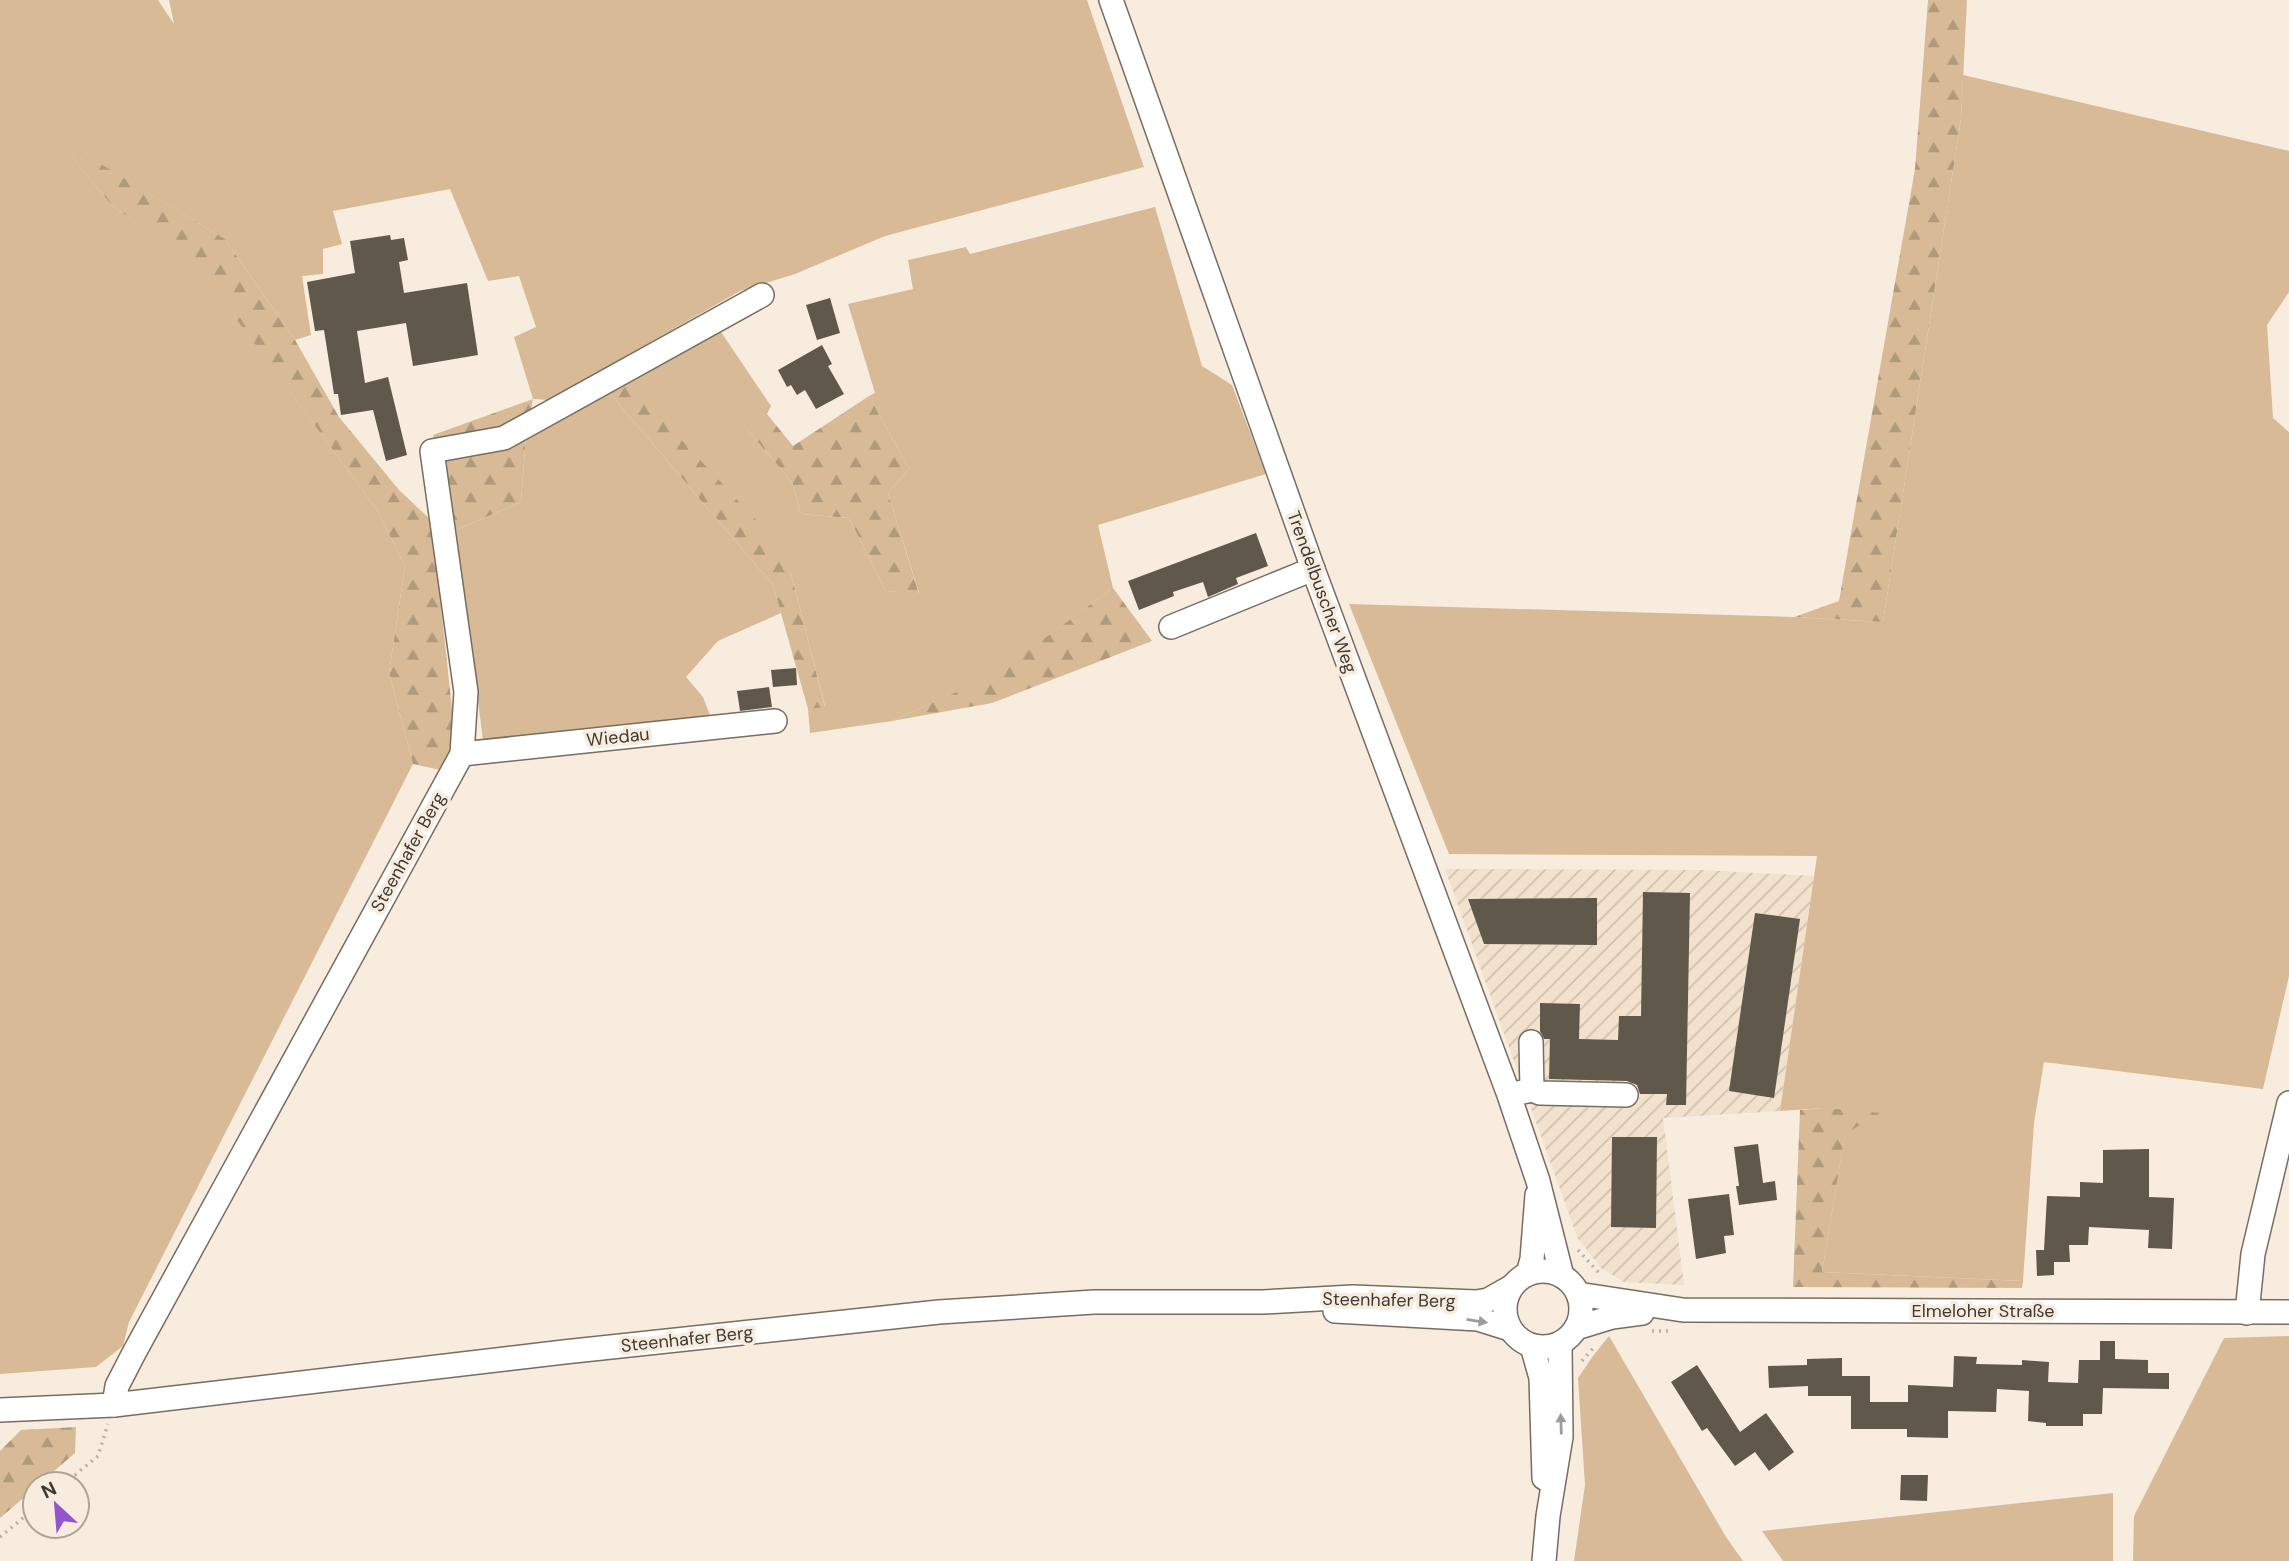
<svg xmlns="http://www.w3.org/2000/svg" width="2289" height="1561" viewBox="0 0 2289 1561" font-family="'DM Sans',sans-serif">
  <defs>
    <pattern id="industrial-furrows" width="10" height="10" patternUnits="userSpaceOnUse" patternTransform="scale(1.75)"><rect width="10" height="10" fill="#f1e1cd"/><path d="M-1 1l2-2M0 10L10 0M9 11l2-2" fill="none" stroke="#d0c2b1"/></pattern>
    <pattern id="forest-firs" width="22" height="20" patternUnits="userSpaceOnUse" patternTransform="scale(1.75)"><rect width="22" height="20" fill="#d8bb96"/><path d="M5 1l3.5 6h-7zM16 11l3.5 6h-7z" fill="#b1997b"/></pattern>
  </defs>
  <rect width="100%" height="100%" fill="#f7ecde"/>
  <!-- industrial -->
  <path fill="url(#industrial-furrows)" d="M1445 869 1700 870 1814 876 1780 1111 1663 1118 1684 1285 1624 1282 1602 1269 1578 1239Z"/>
  <!-- grass -->
  <g fill="#d8bb96">
    <path d="M0 0H158L174 24 169 0H1087L1144 167 885 236 795 274 740 291 549 400 533 399 514 337 536 327 519 276 488 281 450 189 333 211 342 244 323 249V274L302 276 311 335 295 340 225 239 58 139 112 206 192 258 377 510 405 566 389 673 413 764 129 1322 123 1346 96 1367 0 1374Z"/>
    <path d="M1963 75 2289 151V292L2267 325 2273 418 2289 432V976L2263 1089 2044 1062 2034 1123 2023 1281 1822 1272 1845 1133 1824 1108 1780 1111 1817 856 1449 854 1349 604 1794 617 1883 622 1961 119Z"/>
    <path d="M1155 207 1202 366 1232 385 1266 474 1098 525 1113 588 1016 660 982 681 892 721 810 733 808 709 825 706 791 574 624 378 717 326 771 406 767 414 745 427 792 482 801 514 849 518 886 591 919 593 888 493 909 469 869 396 875 393 848 304 913 289 908 260 966 247 970 254Z"/>
    <path d="M607 390 773 585 781 613 718 641 686 677 703 697 712 720 483 740 456 530 521 502 526 436Z"/>
    <path d="M1609 1336 1726 1537 1743 1561H1574L1585 1485 1578 1378 1593 1356Z"/>
    <path d="M2289 1336V1561H2133L2134 1516 2224 1338Z"/>
    <path d="M2113 1493V1561H1783L1762 1531Z"/>
  </g>
  <!-- forest -->
  <g fill="url(#forest-firs)">
    <path d="M1928 0H1967L1961 119 1883 622 1794 617 1839 601 1915 169Z"/>
    <path d="M56 137 225 239 295 340 339 417 399 490 432 521 454 728 445 771 413 764 389 673 405 566 377 510 192 259 112 206Z"/>
    <path d="M624 378 756 520 791 574 825 707 808 709 773 585 607 390Z"/>
    <path d="M869 396 909 469 888 493 919 594 886 591 849 518 801 514 792 482 744 426 767 414 793 446Z"/>
    <path d="M533 399 526 436 521 502 456 530 433 435Z"/>
    <path d="M1113 588 1152 641 992 703 892 721 981 681 1015 660Z"/>
    <path d="M1824 1108 1880 1113 1845 1134 1822 1272 2023 1281 2022 1288 1793 1287 1800 1110Z"/>
    <path d="M76 1427 75 1453 39 1484H35V1488L0 1518V1451L21 1430Z"/>
  </g>
  <!-- building -->
  <g fill="#61584c">
    <path d="M390 235 391 240 404 238 408 260 399 262 404 293 467 283 478 355 413 366 406 323 357 331 365 383 388 377 407 455 386 461 373 410 341 415 338 394H334L324 330 315 331 307 282 355 273 350 241Z"/>
    <path d="M830 298 840 333 817 340 806 305Z"/>
    <path d="M822 345 832 364 828 366 844 394 816 409 805 390 797 395 791 385 787 387 778 370Z"/>
    <path d="M1256 533 1268 566 1236 578 1238 584 1208 597 1203 582 1173 592 1174 596 1139 610 1128 581Z"/>
    <path d="M796 668 797 685 773 687 771 670Z"/>
    <path d="M769 687 772 707 740 711 737 691Z"/>
    <path d="M1643 892 1690 893 1686 1105H1666L1667 1094H1640L1637 1085 1627 1081 1549 1079 1550 1039H1544L1540 1031V1003L1580 1004 1579 1039 1618 1040 1619 1016H1641Z"/>
    <path d="M1597 898V945L1484 944 1468 899Z"/>
    <path d="M1755 913 1800 919 1774 1098 1729 1091Z"/>
    <path d="M1612 1137H1657L1656 1228 1611 1227Z"/>
    <path d="M1758 1144 1763 1183 1775 1181 1777 1200 1739 1205 1736 1186H1739L1734 1147Z"/>
    <path d="M2149 1149V1197L2174 1198 2172 1249 2148 1248 2149 1230 2089 1227 2088 1245H2069L2070 1262H2054V1275L2037 1276 2036 1250H2044L2047 1196 2080 1197V1182L2103 1183V1150Z"/>
    <path d="M1729 1194 1734 1235 1724 1236 1726 1253 1696 1259 1688 1199Z"/>
    <path d="M2100 1341H2115V1359L2148 1360V1373H2169V1389L2103 1388 2102 1414H2083V1426H2046V1423L2028 1421 2029 1391 1997 1389 1996 1412 1948 1411V1438L1907 1437V1429H1851V1396H1808V1386L1769 1388 1768 1366 1807 1365V1359L1842 1358V1376H1870V1402H1908V1385L1953 1387 1954 1356 1977 1357 1976 1364 2022 1365V1360L2049 1362 2048 1382 2078 1383 2079 1360H2100Z"/>
    <path d="M1697 1365 1740 1432 1766 1413 1794 1452 1769 1471 1755 1452 1735 1466 1707 1428 1702 1431 1671 1382Z"/>
    <path d="M1901 1475H1928L1927 1501 1900 1500Z"/>
  </g>
  <g fill="none" stroke-linecap="round" stroke-linejoin="round">
    <!-- minor casing -->
    <g stroke="#776d61" stroke-width="26">
      <g id="minor">
        <path d="M1111 0 1313 569 1509 1095 1538 1181 1562 1276"/>
        <path d="M1171 627 1313 569"/>
        <path d="M462 754 775 721"/>
        <path d="M1532 1090 1540 1093 1626 1095"/>
        <path d="M1518 1093 1532 1090 1531 1042"/>
        <circle cx="1543" cy="1309" r="38"/>
        <path d="M1528 1274 1532 1259 1537 1195"/>
        <path d="M1578 1294 1683 1310 2289 1312"/>
        <path d="M1335 1311 1478 1319 1510 1329"/>
        <path d="M2247 1313 2253 1254 2289 1103"/>
        <path d="M1576 1328 1612 1317 1642 1313"/>
        <path d="M1532 1346 1541 1378 1544 1478"/>
        <path d="M114 1405 117 1386 134 1353 462 754 466 692 432 451 504 438 762 295"/>
        <path d="M0 1410 114 1405 564 1352 939 1312 1094 1302H1263L1353 1297 1476 1302 1488 1300 1511 1287"/>
        <path d="M1544 1561 1548 1516 1561 1437 1560 1344"/>
      </g>
    </g>
    <!-- path -->
    <g stroke="#bab1a6" stroke-width="3.5" stroke-dasharray="2 5" stroke-linecap="butt">
      <path d="M1578 1250 1601 1275"/>
      <path d="M1652 1331H1669"/>
      <path d="M1582 1361 1595 1346"/>
      <path d="M64 1484 98 1456 108 1424"/>
      <path d="M0 1537 35 1508"/>
    </g>
    <!-- minor -->
    <use href="#minor" stroke="#fff" stroke-width="23"/>
  </g>
  <!-- one-way arrows -->
  <defs><path id="oneway-solid" d="M-6-.8H1V-3.2L6.5 0L1 3.2V.8H-6Z" transform="scale(1.75)"/></defs>
  <g fill="#9e9c9a">
    <use href="#oneway-solid" transform="translate(1477 1321) rotate(9)"/>
    <use href="#oneway-solid" transform="translate(1561 1424) rotate(-92)"/>
  </g>
  <g text-anchor="middle" stroke-width="7" stroke-linejoin="round" paint-order="stroke">
    <!-- street labels -->
    <g font-size="18" fill="#3e3a34" stroke="#f7ecde">
      <text transform="translate(1322 592) rotate(70)" y="6">Trendelbuscher Weg</text>
      <text transform="translate(618 737) rotate(-6)" y="6">Wiedau</text>
      <text transform="translate(408 852) rotate(-61)" y="6">Steenhafer Berg</text>
      <text transform="translate(1389 1300) rotate(1)" y="6">Steenhafer Berg</text>
      <text x="1983" y="1317">Elmeloher Straße</text>
      <text transform="translate(687 1339) rotate(-6)" y="6">Steenhafer Berg</text>
    </g>
  </g>
  <!-- north arrow -->
  <g transform="translate(56 1505) rotate(334)"><circle r="33" fill="#f7ecde" stroke="#ada59a" stroke-width="2"/>
  <path d="M0-5L12 26L0 18L-12 26Z" fill="#9156cd"/>
  <text y="-10" font-size="19" font-weight="bold" text-anchor="middle" fill="#3e3a34">N</text>
  </g>
</svg>
